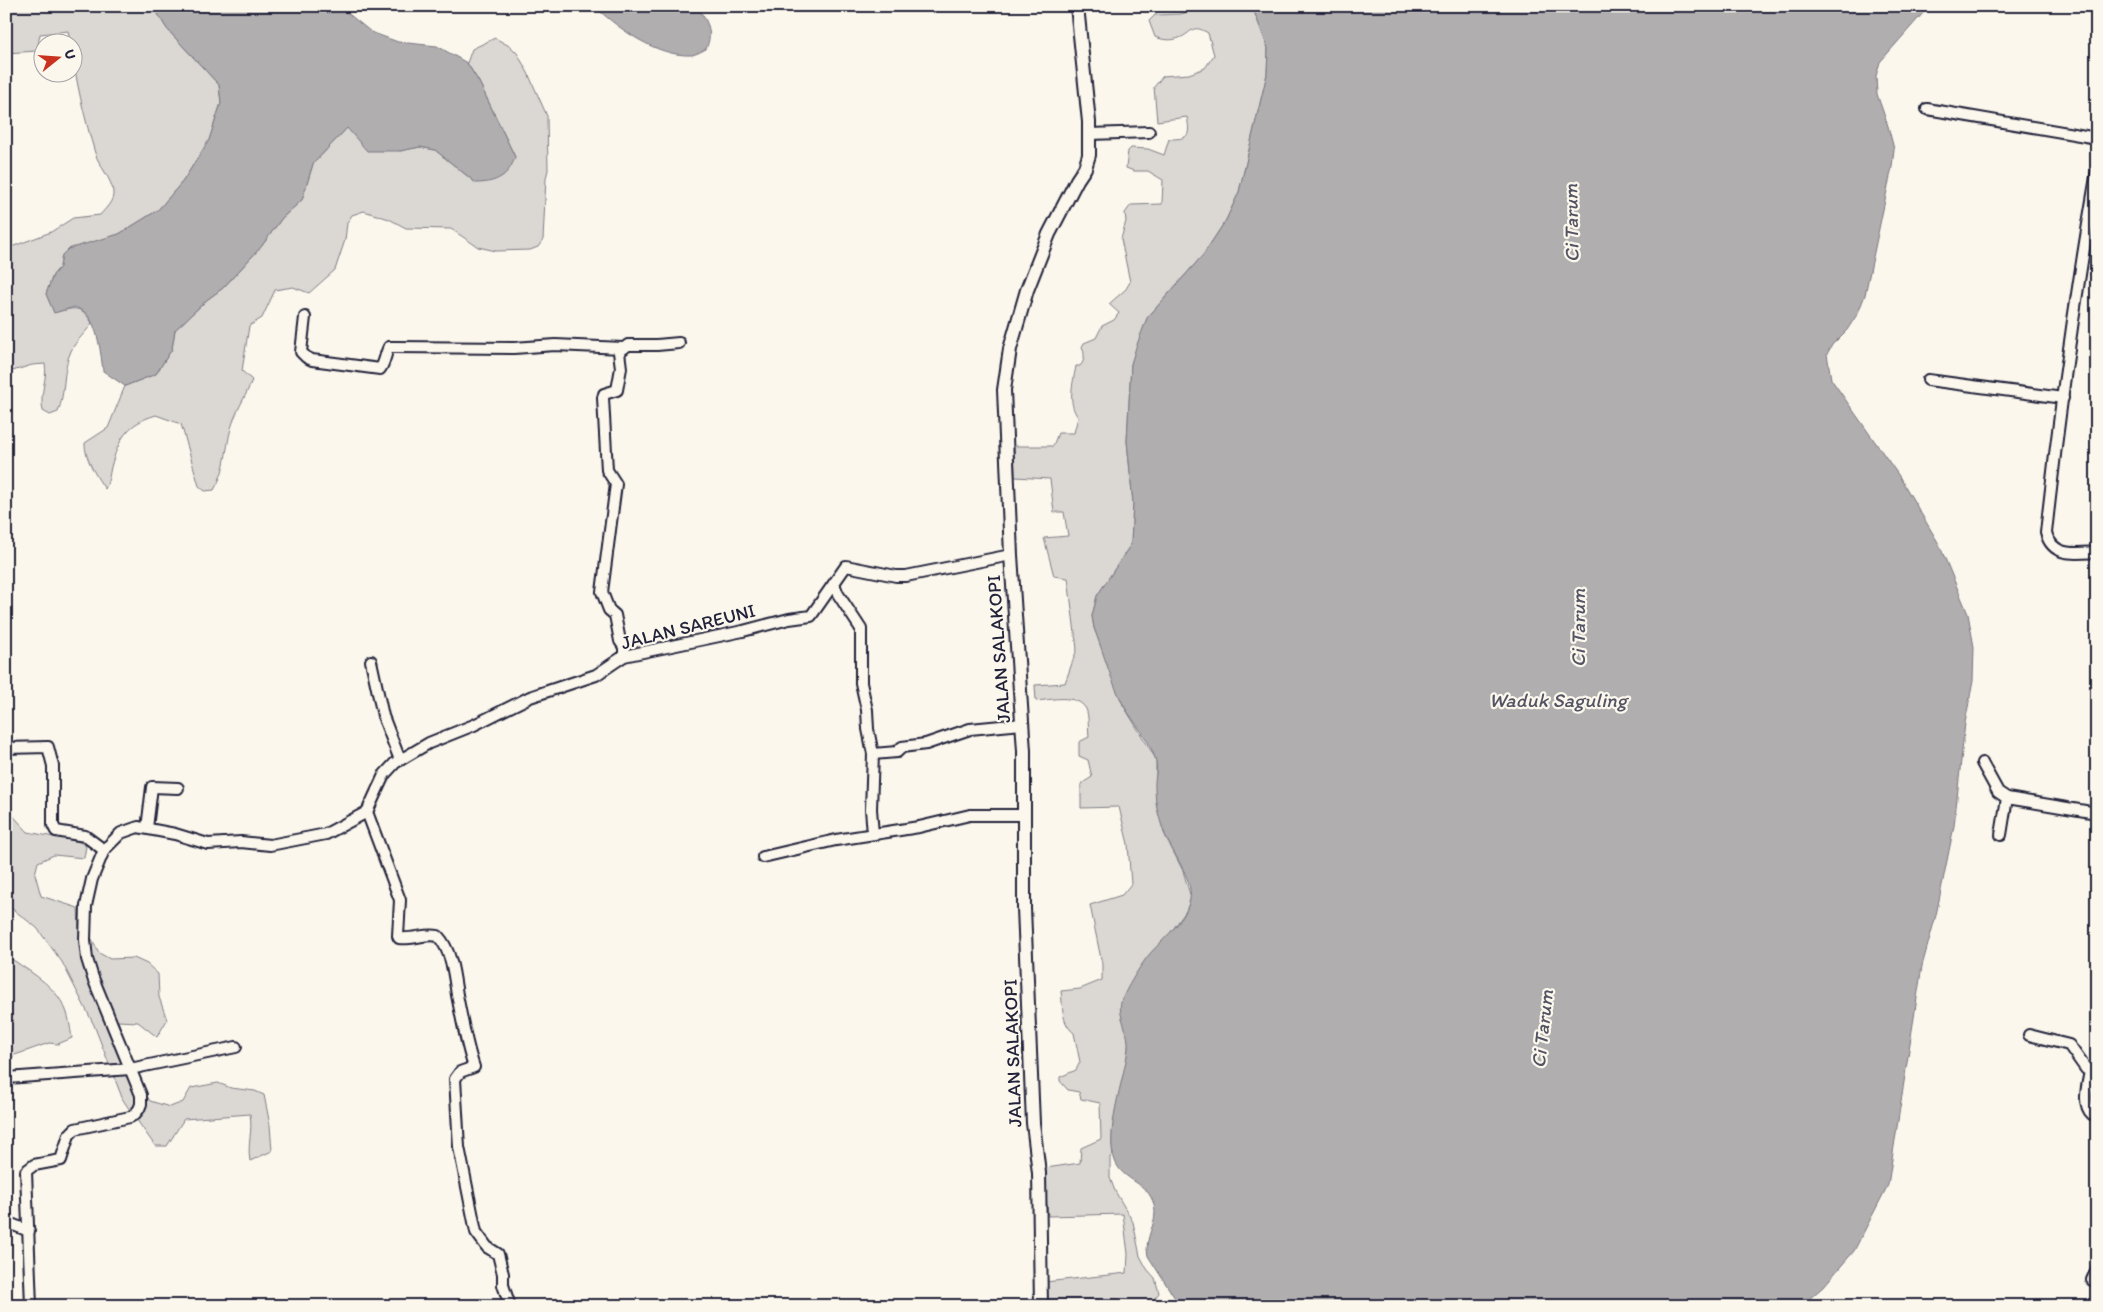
<svg xmlns="http://www.w3.org/2000/svg" width="2103" height="1312" viewBox="0 0 2103 1312" font-family="Itim,sans-serif">
  <rect width="100%" height="100%" fill="#fbf7ec"/>
  <filter id="ink" filterUnits="userSpaceOnUse"><feTurbulence type="fractalNoise" baseFrequency=".02" numOctaves="2"/><feDisplacementMap in="SourceGraphic" scale="10" xChannelSelector="R" yChannelSelector="G"/><feConvolveMatrix kernelMatrix="1 2 1 2 8 2 1 2 1" color-interpolation-filters="sRGB"/></filter>
  <g filter="url(#ink)">
    <!-- green -->
    <g fill="#dbd8d3" stroke="#7e7d87">
      <path d="M6 6H153L167 29 219 85 221 103 209 140 183 181 158 210 119 234 62 255 60 267 53 275 46 294 54 312C74 309 80 303 92 323 86 333 76 340 71 351 62 370 66 392 58 412L50 415 43 411C39 392 48 379 45 364L32 365 6 373V249L51 232 73 218 100 215C106 208 114 201 113 192 112 179 99 166 95 153 86 123 73 73 72 42H70L68 31 40 34 37 51 6 53Z"/>
      <path d="M1205 6H1252L1268 48 1267 74 1239 192 1226 220 1203 255 1147 318 1131 364 1127 441 1133 503 1131 544 1097 596 1092 616 1094 628 1123 705 1156 759V802L1164 833 1183 871 1191 898 1186 911 1166 939 1148 956 1121 1003C1124 1018 1130 1034 1128 1050 1124 1082 1108 1122 1113 1154L1110 1157V1178L1115 1191 1133 1222 1140 1256 1147 1269 1155 1278 1159 1293 1151 1303V1306H1121L1118 1299H1047L1045 1282 1127 1273 1128 1254 1123 1214 1048 1216 1045 1186 1046 1168 1080 1163 1081 1148 1101 1139 1100 1103 1081 1099 1079 1092 1068 1090 1060 1081V1077L1076 1070 1080 1062 1074 1033C1061 1023 1063 1007 1061 991L1080 989 1102 980V964L1090 905 1122 895 1131 884 1128 844 1119 807 1081 808V784L1092 777 1088 760 1079 756V742L1089 737C1088 729 1089 715 1086 709 1077 693 1050 700 1036 701L1035 685 1065 683 1077 649 1068 578 1054 576 1044 538 1068 536 1064 512H1054L1050 479 1015 477 1014 446H1053L1058 433H1074L1078 417C1067 403 1073 383 1076 366H1080C1085 361 1085 353 1082 347L1084 343 1096 338 1102 326 1114 320 1119 313 1109 304 1126 289 1130 282 1121 239 1126 221 1125 213 1131 205 1162 204 1163 180 1148 171H1134L1126 168 1128 151 1131 148 1148 149 1164 155 1169 139C1188 139 1191 137 1187 117L1157 121 1154 87 1163 76 1189 74 1205 68 1214 55 1208 33C1191 23 1193 33 1179 38 1172 41 1162 40 1155 37L1149 21 1155 15 1181 14Z"/>
      <path d="M495 38 511 47 517 53 528 73 547 116 548 170 546 178 543 240 538 247 530 250 496 251 478 247 451 229 406 228 389 219 364 211 352 215 347 223 345 240 335 270 309 293 293 287 275 290 262 318 249 326 242 371 252 380C247 394 239 406 234 419 225 442 228 468 214 490L205 491 199 486 181 424 156 415C126 424 119 439 111 467 109 476 109 482 105 489 97 478 84 457 85 443L108 428 125 386 156 374 172 349 175 330 208 299 223 288 261 247 282 218 302 200 313 164 347 128 400 151 420 147 435 150 476 183 515 157 479 82 467 63 472 49Z"/>
      <path d="M6 808 28 832 80 842 86 846 84 858 54 855 38 862 35 874 41 896 78 908 79 929 92 939 99 953 110 959 134 958 147 964 158 974 159 997 167 1020 157 1037 138 1022 118 1021 143 1089 150 1101 170 1107 183 1102 191 1088 218 1083 231 1088 255 1091 264 1095 270 1125 272 1151 250 1161C247 1144 253 1131 250 1114L184 1119 167 1146H155L123 1100 94 1025 62 962 37 928 6 904Z"/>
      <path d="M6 955C25 969 51 982 63 1004 69 1014 70 1027 72 1038L58 1044 49 1043 15 1055 6 1063Z"/>
    </g>
    <!-- water -->
    <g fill="#b1aeb0" stroke="#787681">
      <path d="M153 6H339L371 32 398 42 437 46 467 63 479 82 515 157C509 176 496 183 476 183L435 150 420 147 400 151H367L347 128 313 164 302 200 282 218 261 247 223 288 208 299 175 330 172 349 156 374 125 386 103 371C101 354 98 326 86 313 83 311 79 309 75 307L54 313 46 294 53 275 60 267 62 255 68 249 119 234 158 210 183 181 209 140 221 103 219 85 167 29Z"/>
      <path d="M594 6H696C707 20 714 31 706 49 702 51 697 54 692 55 657 57 619 29 594 6Z"/>
      <path d="M1252 6H1931L1924 12 1880 62 1876 76 1877 94 1888 126 1894 149 1892 167 1865 295 1858 313 1847 330 1832 345 1827 354 1831 379 1899 476 1939 544 1968 614 1974 647 1973 681 1965 723 1954 826 1936 915 1922 966 1888 1185 1854 1251 1823 1287 1801 1306H1180L1148 1256C1143 1237 1159 1223 1154 1205 1148 1181 1123 1182 1115 1161 1104 1133 1124 1080 1128 1049 1130 1032 1117 1015 1121 1002 1127 987 1138 969 1148 956 1162 939 1186 922 1190 899 1194 879 1170 850 1164 832 1159 819 1155 803 1155 788 1154 778 1159 768 1155 758 1149 739 1134 723 1124 706 1111 682 1104 654 1094 628L1092 616 1097 596 1131 544 1133 503 1127 441 1131 364 1136 347 1147 318 1203 255 1226 220 1239 192 1267 74 1268 48Z"/>
    </g>
    <g fill="none" stroke-linecap="round" stroke-linejoin="round">
      <!-- minor casing -->
      <g stroke="#22223b" stroke-width="14">
        <g id="minor">
          <path d="M1927 109 2097 138"/>
          <path d="M1090 134 1149 132"/>
          <path d="M2097 171C2076 291 2059 412 2046 533 2053 558 2076 553 2097 552"/>
          <path d="M305 317 301 352 306 357 312 360 380 369C385 363 385 354 389 347H394L514 348 555 345 623 348"/>
          <path d="M1928 380 2063 398"/>
          <path d="M834 584 838 594 861 629V683L867 710 868 729 873 754 871 809 873 834"/>
          <path d="M624 656V647L620 641 615 615 609 610 602 592 616 484 607 470 603 398 604 394 617 390 621 368 619 352 628 345H657L679 343"/>
          <path d="M371 661 383 716 400 760"/>
          <path d="M6 748 48 747 53 766V825L56 831 85 836 104 850"/>
          <path d="M873 754 897 752 902 747 926 744 970 729 1022 724"/>
          <path d="M1982 763 1998 792 2007 798 2097 813"/>
          <path d="M367 812 384 775 395 763 429 743 474 725 530 697 596 675 624 656 743 631 789 619 811 616 846 566 896 576H906L1011 555"/>
          <path d="M367 812 400 900 398 936 399 938C412 940 426 933 438 936 452 951 454 976 457 995 462 1019 466 1044 474 1067L460 1072 455 1079 459 1147 476 1232 487 1247 498 1254 503 1274V1285L510 1306"/>
          <path d="M147 828 152 787 178 788"/>
          <path d="M2001 835 2007 798"/>
          <path d="M763 857 836 840 919 827 970 815H1024"/>
          <path d="M2029 1035 2069 1045 2086 1069 2097 1071"/>
          <path d="M2090 1071C2088 1084 2081 1104 2092 1114L2097 1113"/>
          <path d="M7 1078 130 1069 236 1047"/>
          <path d="M6 1222 29 1231"/>
          <path d="M2092 1280 2097 1269"/>
          <path d="M31 1306 26 1171 34 1165 61 1160 69 1135 75 1129 130 1117 135 1114 139 1109 141 1104V1095L93 978 87 959 85 940 86 906 92 879 104 850 121 833 138 827 175 834 208 844 241 842 270 845 326 834 367 812"/>
        </g>
      </g>
      <!-- tertiary casing -->
      <g stroke="#22223b" stroke-width="16">
        <path id="tertiary" d="M1041 1306 1039 1173 1033 1123 1024 908V751L1011 555 1004 390 1010 349 1027 290 1049 234 1077 180 1085 168 1089 155V122L1077 6"/>
      </g>
      <!-- minor -->
      <use href="#minor" stroke="#fbf7ec" stroke-width="10"/>
      <!-- tertiary -->
      <use href="#tertiary" stroke="#fbf7ec" stroke-width="12"/>
    </g>
  </g>
  <g text-anchor="middle" stroke-width="4.5" stroke-linejoin="round" paint-order="stroke">
    <!-- street labels -->
    <g font-size="19" fill="#22223b" stroke="#fbf7ec">
      <text transform="translate(688 626) rotate(-14)" y="7">JALAN SAREUNI</text>
      <text transform="translate(998 649) rotate(-94)" y="7">JALAN SALAKOPI</text>
      <text transform="translate(1012 1053) rotate(-92)" y="7">JALAN SALAKOPI</text>
    </g>
    <!-- water labels -->
    <g font-size="20" font-style="italic" fill="#545364" stroke="#fbf7ec">
      <text transform="translate(1571 223) rotate(-91)" y="7">Ci Tarum</text>
      <text transform="translate(1578 628) rotate(-90)" y="7">Ci Tarum</text>
      <text x="1558" y="707">Waduk Saguling</text>
      <text transform="translate(1542 1029) rotate(-84)" y="7">Ci Tarum</text>
    </g>
  </g>
  <!-- margin -->
  <rect width="2103" height="1312" fill="none" stroke="#fbf7ec" stroke-width="25"/>
  <rect x="12" y="12" width="2078" height="1287" fill="none" stroke="#22223b" stroke-width="2" filter="url(#ink)"/>
  <!-- north arrow -->
  <g transform="translate(58 58) rotate(73)"><circle r="24" fill="#fbf7ec" stroke="#a4a2a5"/>
  <path d="M0-4L9 19L0 12L-9 19Z" fill="#c8321e"/>
  <text y="-8" font-size="14" font-weight="bold" text-anchor="middle" fill="#22223b">U</text>
  </g>
</svg>
